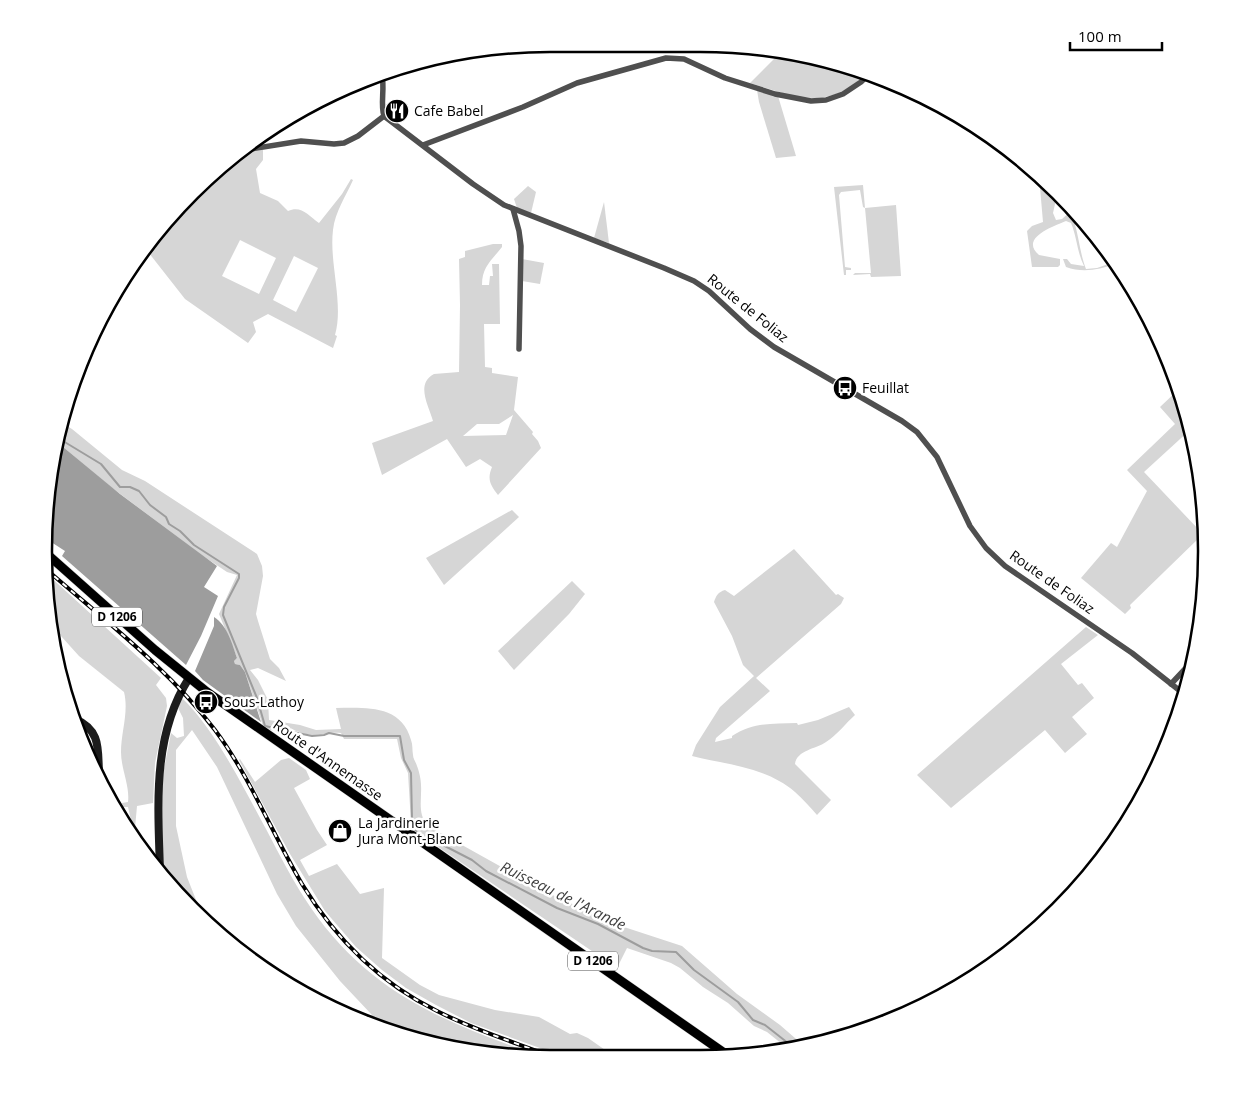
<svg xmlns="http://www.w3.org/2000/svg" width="1250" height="1102" viewBox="0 0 1250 1102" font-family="'Open Sans',sans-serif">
  <rect width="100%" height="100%" fill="#fff"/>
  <!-- green -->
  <g fill="#d6d6d6" fill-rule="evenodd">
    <path d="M780 53H798L866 74C826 112 796 97 750 83Z"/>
    <path d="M757 90 778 96 796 156 776 158 759 102Z"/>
    <path d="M263 150V160L256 169 260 193 278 201 288 211C301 205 308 215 319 223L342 194 351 179 353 180C346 196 335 212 333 230 329 263 344 304 335 335L337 336 333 348 268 314 253 322 256 332 248 343 185 299 145 248 148 242 217 169 241 153ZM240 240 276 258 259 294 222 276ZM294 256 318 268 296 312 273 300Z"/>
    <path d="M1039 176 1057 195 1053 213 1056 220 1062 219 1072 210 1079 218 1074 221C1079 237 1080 254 1086 269L1097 268 1114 262 1115 264C1099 270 1082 273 1066 267L1063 259H1067L1071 264 1084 266C1077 252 1077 237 1071 223L1066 221C1054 226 1019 238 1039 255L1060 259V265L1058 267H1032L1027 231 1032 226 1043 222Z"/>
    <path d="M863 185 865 208 896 205 901 276 871 277 870 274 853 275 855 273H871L865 208 863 207 860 190 841 192 839 195 845 267 851 268V270H846V275H844L834 187Z"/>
    <path d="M528 186 536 192 531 213 517 208 514 199Z"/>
    <path d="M604 202 609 243 594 238Z"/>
    <path d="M493 244H502V247C491 261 482 267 482 285H489L490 276H493L492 264H499L500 324H484L485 367 492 368V373L518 377 514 410 533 432 532 434 538 441 541 448 498 495C490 485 487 479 492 467L480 459 466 467 447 439 382 475 372 443 433 421C429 406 415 384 434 374L459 372 460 305 459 259 465 257V251ZM513 415 506 435 463 436 477 424H499Z"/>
    <path d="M522 259 544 263 540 284 522 281Z"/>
    <path d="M1178 390 1189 419 1191 429 1144 472 1200 531V537L1130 605 1131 608 1125 614 1081 578 1111 543 1117 547 1147 491 1127 470 1175 424 1160 407Z"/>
    <path d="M62 423 72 429 122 470 145 481 257 554 262 566 263 576 256 614 258 621 270 659 279 668 286 681 258 668 250 670 258 680 268 700 269 720 300 725 316 730 341 729 336 708C365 708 401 704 411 740 413 745 412 750 413 755 413 759 416 762 417 766 419 771 421 779 421 785 422 799 417 814 428 826L548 893 624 927 682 946 737 994 780 1025 803 1045 787 1048 767 1032 754 1026 728 1003 703 987 680 968 671 963 627 948 617 968 413 830 411 823 408 773 401 758 397 739H344L341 733C329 732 323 735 313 735 306 735 297 731 290 729L288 733 270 730 263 726 245 672 240 665 235 664 234 661 237 658 219 614 237 575 227 572 203 556 111 487 57 442Z"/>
    <path d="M512 510 519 517 444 585 426 558Z"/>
    <path d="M794 549 836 595 838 594 844 598 841 604 756 678 770 691 716 738 715 742 732 738V736C754 722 772 724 797 723L798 725 818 720 849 707 855 715C846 723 837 735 826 742 816 749 797 750 795 764L831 800 817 815C810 807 803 799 795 792 766 767 728 765 692 756L696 745 720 707 754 676 743 665 732 636 714 602C716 596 718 592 725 590L734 596Z"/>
    <path d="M46 573 161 678 156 685 166 698 167 706 155 763 153 803 137 806 135 828 133 829 128 807H123L122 803 128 802C130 786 121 769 121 752 121 732 129 712 124 692L79 656 52 626 45 584Z"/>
    <path d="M572 581 585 594 569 614 514 670 498 651Z"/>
    <path d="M1086 627 1098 635 1061 664 1078 685 1082 683 1094 698 1072 717 1087 734 1065 753 1045 730 951 808 917 775Z"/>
    <path d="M182 698C215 729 244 789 266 829 280 856 294 883 311 908 371 995 447 1023 543 1057H518L419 1041 365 1020 372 1015 340 981 296 926 277 894 217 767 192 730 176 750V826L187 877 202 915 169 885 164 878 161 793 163 774 171 733 177 738 184 736 183 718 178 708Z"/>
    <path d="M289 758 306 770 310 779 294 788 317 830 327 845 300 860 309 876 337 864 360 894 384 888 382 958 420 985 439 995 495 1010 539 1017 570 1034 577 1033 588 1038 608 1052 613 1057H565L471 1023 436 1005 406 988 382 970 356 947 325 911 290 854 239 760 240 759 255 782 281 760Z"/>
  </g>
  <!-- water -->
  <g fill="#9d9d9d">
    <path d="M57 442 120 494 217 566 204 587 218 596 201 636 186 665 62 556 65 551 48 540 53 452Z"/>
    <path d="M214 617C228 626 232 644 237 658L234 661 235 664 240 665 245 672 261 722 203 680 195 671 214 626Z"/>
  </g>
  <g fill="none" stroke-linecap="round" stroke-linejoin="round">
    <!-- stream -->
    <path stroke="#9d9d9d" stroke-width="2" d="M58 436 63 441 101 464 120 487H130L139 491 150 505 166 517 169 524 180 531 194 545 239 574V578L224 607 223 615 257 698 265 726 312 736 324 735 329 733 344 736H400L404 760 411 773 412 820 415 830 418 834 425 839 439 843 472 860 486 871 557 908 598 924 643 948 652 951 676 952 694 970 738 1002 753 1020 765 1025 793 1047"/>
    <!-- primary casing -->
    <g stroke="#dbdbdb" stroke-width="10">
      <path id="primary" d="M47 554 155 650 207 692 730 1057"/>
    </g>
    <!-- street -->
    <g stroke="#4f4f4f" stroke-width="5.5">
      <path d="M382 75C385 89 380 104 384 116"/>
      <path d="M383 79 401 68"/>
      <path d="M384 116 473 184 504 205 664 268 694 281 709 291 750 329 774 347 902 421 917 432 937 457 970 526 986 548 1005 566 1132 653 1184 694"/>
      <path d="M423 145 523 107 577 83 666 58 684 59 725 78 775 94 811 101 826 100 843 94 861 82 868 75"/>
      <path d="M245 150 301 141 334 144 344 143 358 136 384 116"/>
      <path d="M513 209 519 231 521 246 519 349"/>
      <path d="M1171 684 1185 669 1189 673"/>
    </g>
    <!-- secondary -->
    <g stroke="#1c1c1c" stroke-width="8">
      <path d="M75 719C105 732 96 755 100 782"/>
      <path d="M160 870C158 805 152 736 189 678"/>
    </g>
    <!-- primary -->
    <use href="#primary" stroke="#000" stroke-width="9"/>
    <!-- rail casing -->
    <g stroke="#000" stroke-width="4">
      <path id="rail" d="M46 569C104 620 168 668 215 730 250 777 272 833 302 884 335 938 380 983 437 1011 474 1030 514 1042 553 1057"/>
    </g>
    <!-- rail -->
    <use href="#rail" stroke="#fff" stroke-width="2" stroke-dasharray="5.5" stroke-linecap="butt"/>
  </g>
  <!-- icons -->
  <defs>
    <g id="restaurant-disc" transform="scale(1.25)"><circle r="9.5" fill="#000" stroke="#fff"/><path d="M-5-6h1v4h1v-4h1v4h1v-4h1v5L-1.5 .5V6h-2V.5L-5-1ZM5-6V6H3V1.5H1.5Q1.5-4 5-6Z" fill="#fff"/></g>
    <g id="bus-disc" transform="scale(1.25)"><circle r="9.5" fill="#000" stroke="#fff"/><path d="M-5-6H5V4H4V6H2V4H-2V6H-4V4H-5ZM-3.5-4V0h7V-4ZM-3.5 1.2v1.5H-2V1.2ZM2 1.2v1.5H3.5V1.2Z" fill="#fff"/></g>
    <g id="shop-disc" transform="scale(1.25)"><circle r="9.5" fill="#000" stroke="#fff"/><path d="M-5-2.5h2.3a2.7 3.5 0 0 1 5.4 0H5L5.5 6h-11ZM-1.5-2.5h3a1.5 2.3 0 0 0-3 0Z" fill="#fff"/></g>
  </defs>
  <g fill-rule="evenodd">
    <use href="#restaurant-disc" x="397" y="111"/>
    <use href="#bus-disc" x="845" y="388"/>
    <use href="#bus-disc" x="206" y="702"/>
    <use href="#shop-disc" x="340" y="831"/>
  </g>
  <g text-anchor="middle" stroke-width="5" stroke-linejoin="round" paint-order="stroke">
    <!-- shield labels -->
    <g fill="#fff" stroke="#4c4c4c" stroke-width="1">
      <rect x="92" y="607.5" width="50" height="19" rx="4"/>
      <rect x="568" y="951.5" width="50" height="19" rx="4"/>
    </g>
    <g font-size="12" font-weight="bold" fill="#000">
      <text x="117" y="621">D 1206</text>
      <text x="593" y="965">D 1206</text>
    </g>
    <!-- poi labels -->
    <g font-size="14" fill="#000" stroke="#fff" text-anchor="start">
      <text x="414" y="116">Cafe Babel</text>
      <text x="862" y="393">Feuillat</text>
      <text x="224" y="707">Sous-Lathoy</text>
      <text x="358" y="828">La Jardinerie<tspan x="358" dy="16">Jura Mont-Blanc</tspan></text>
    </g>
    <!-- street labels -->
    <g font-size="14" fill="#000" stroke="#fff">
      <text transform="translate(748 308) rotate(39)" y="5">Route de Foliaz</text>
      <text transform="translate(1052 582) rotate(35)" y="5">Route de Foliaz</text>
      <text transform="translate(328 760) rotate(35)" y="5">Route d'Annemasse</text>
    </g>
    <!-- water labels -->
    <g font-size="15" font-style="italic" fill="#3e3e3e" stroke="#fff">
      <text transform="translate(563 896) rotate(26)" y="5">Ruisseau de l'Arande</text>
    </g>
  </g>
  <!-- crop -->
  <path d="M0 0H1250V1102H0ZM550 52H700A498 498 0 0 1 1198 550V552A498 498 0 0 1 700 1050H550A498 498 0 0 1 52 552V550A498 498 0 0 1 550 52Z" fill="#fff" fill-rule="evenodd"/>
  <path fill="none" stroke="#000" stroke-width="2.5" d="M550 52H700A498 498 0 0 1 1198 550V552A498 498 0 0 1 700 1050H550A498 498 0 0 1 52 552V550A498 498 0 0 1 550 52Z"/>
  <!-- scale -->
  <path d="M1070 42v8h92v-8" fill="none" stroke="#000000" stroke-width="2.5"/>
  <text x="1078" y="42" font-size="15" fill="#000000" stroke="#ffffff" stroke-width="4" paint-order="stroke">100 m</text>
</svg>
